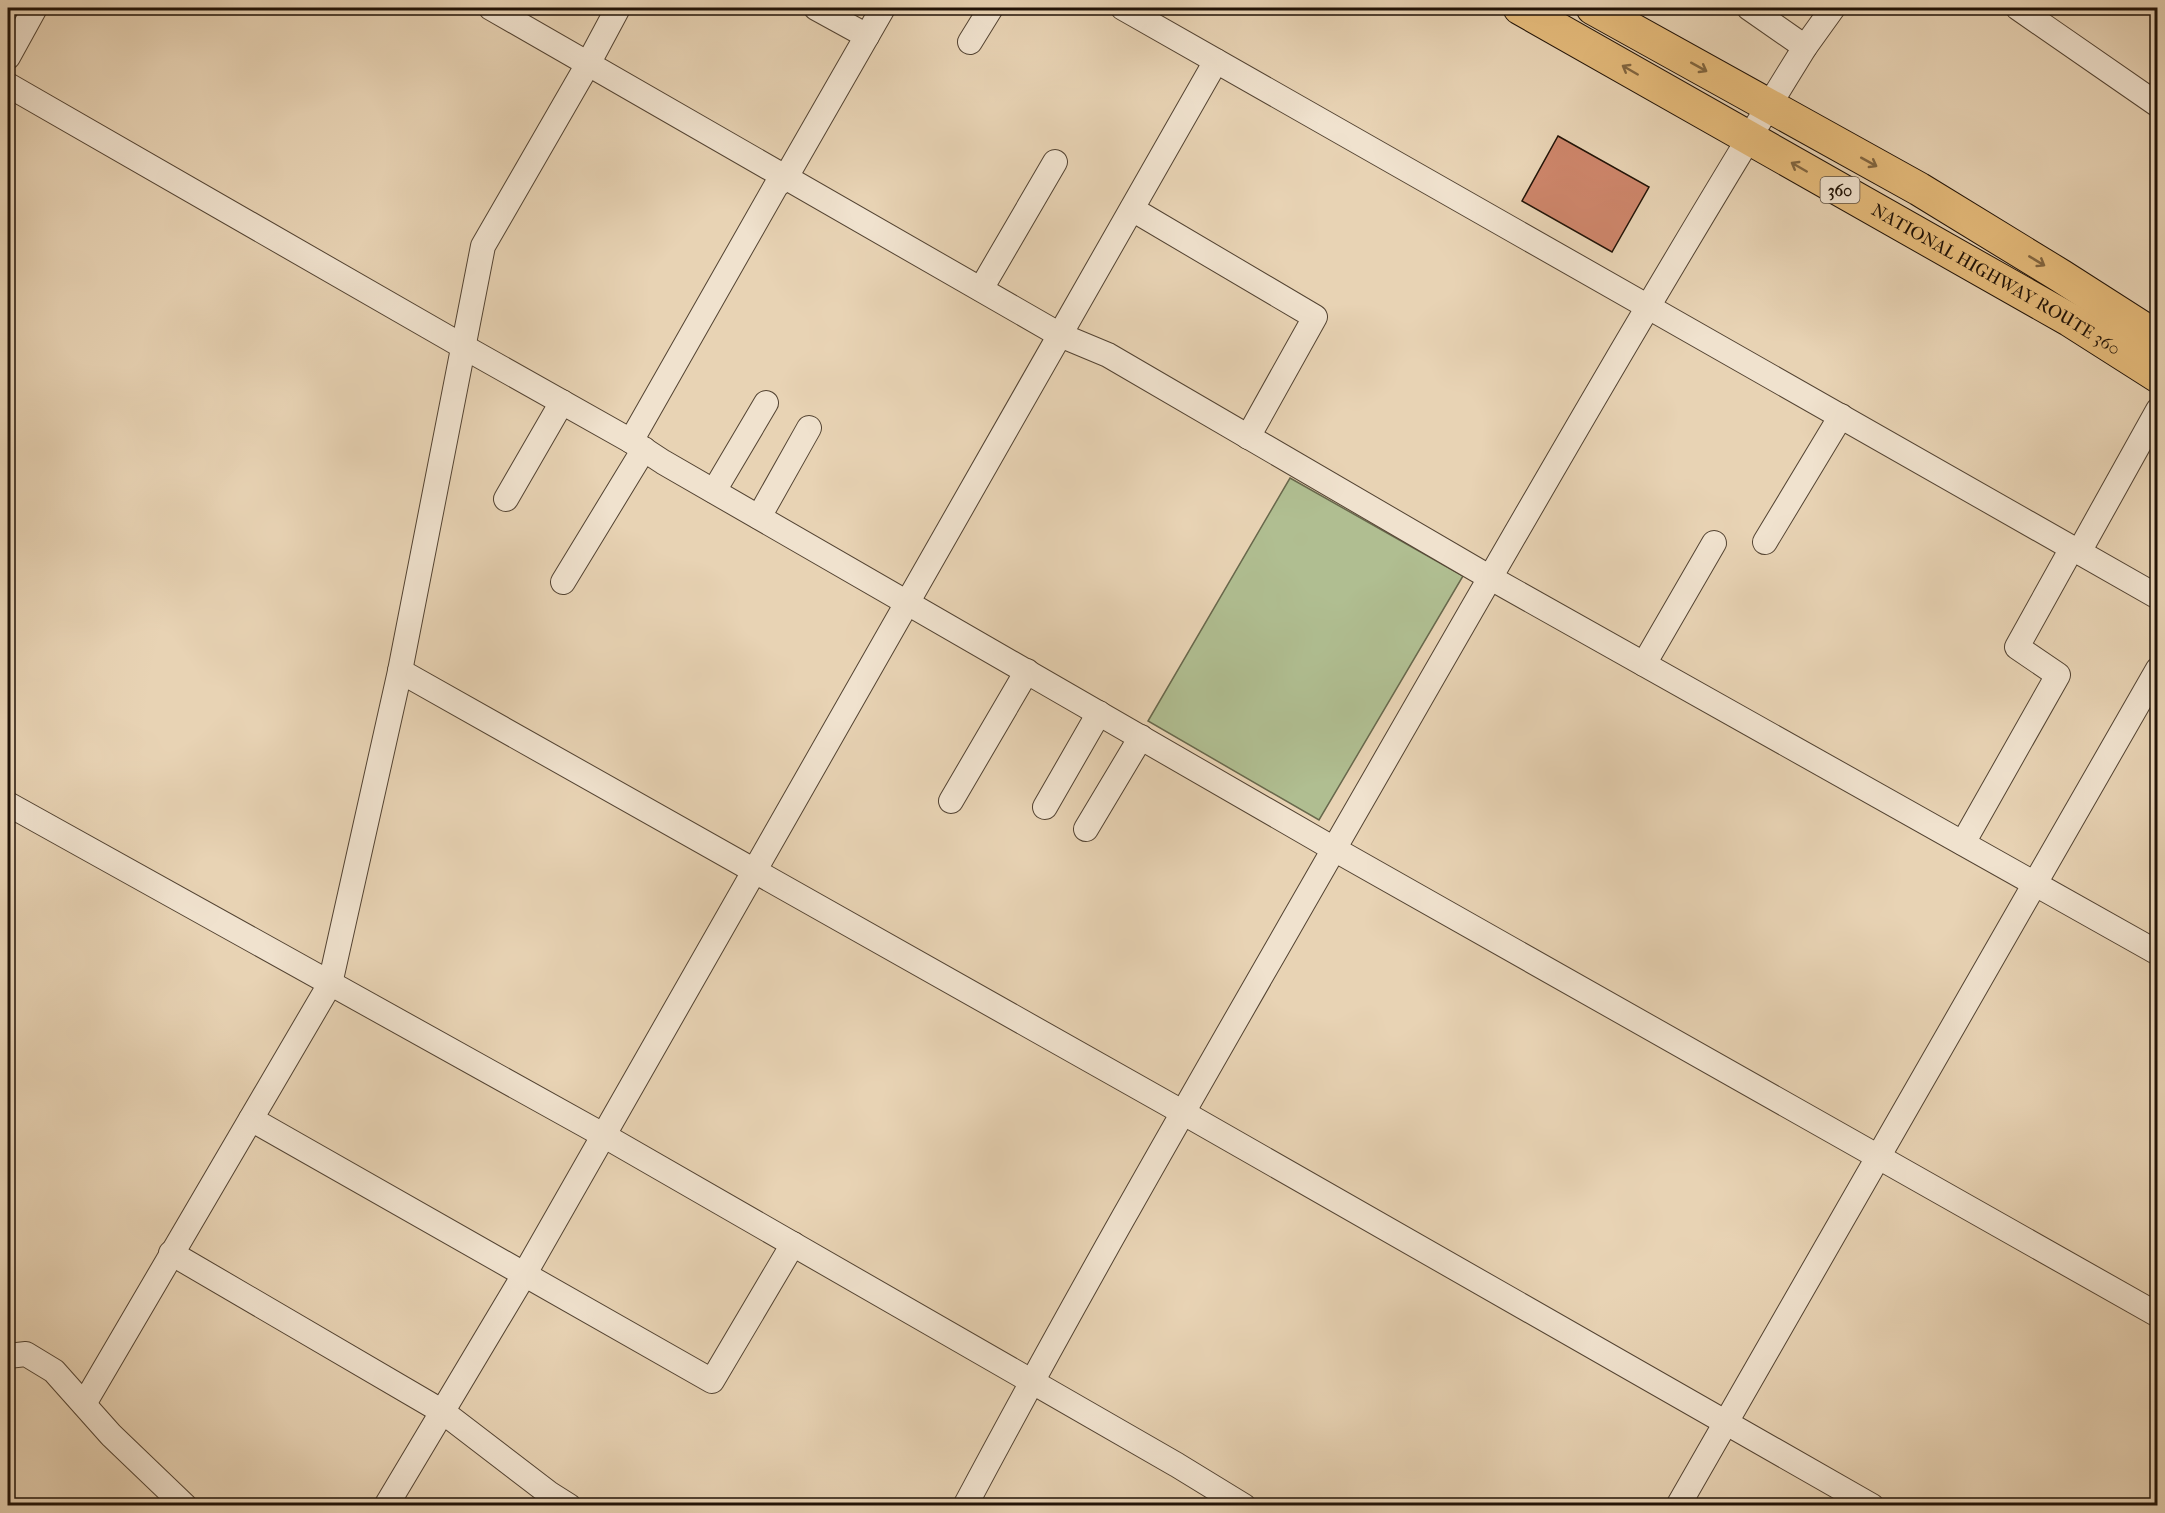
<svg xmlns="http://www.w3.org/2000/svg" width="2165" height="1513" viewBox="0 0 2165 1513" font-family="'IM FELL French Canon',serif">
  <rect width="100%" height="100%" fill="#e8d3b4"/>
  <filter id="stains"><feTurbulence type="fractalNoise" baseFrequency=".00333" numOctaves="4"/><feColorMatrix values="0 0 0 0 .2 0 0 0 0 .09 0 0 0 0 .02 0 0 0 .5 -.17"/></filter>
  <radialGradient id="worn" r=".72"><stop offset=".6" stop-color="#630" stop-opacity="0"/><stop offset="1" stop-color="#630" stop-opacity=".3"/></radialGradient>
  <!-- green -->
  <path fill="#b0be91" stroke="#68684c" stroke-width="1.5" d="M1290 478 1463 576 1319 820 1148 721Z"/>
  <!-- building -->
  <path fill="#ce866b" stroke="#211307" stroke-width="1.5" d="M1558 136 1649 187 1612 252 1522 201Z"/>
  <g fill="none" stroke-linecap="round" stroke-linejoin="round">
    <!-- minor casing -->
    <g stroke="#534332" stroke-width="26">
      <g id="minor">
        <path d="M491 8 1060 335 1108 355 1489 577 2158 953"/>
        <path d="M816 8 867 36"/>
        <path d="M1123 8 2158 597"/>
        <path d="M1749 8 1805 47"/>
        <path d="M2018 8 2158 105"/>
        <path d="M970 42 991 8"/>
        <path d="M8 57 35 8"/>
        <path d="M8 85 464 347 631 441 663 462 1334 849 2158 1315"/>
        <path d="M1132 209 1315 317 1248 437"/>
        <path d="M981 289 1055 162"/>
        <path d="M631 441 776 186 786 177 883 8"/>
        <path d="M714 491 766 403"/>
        <path d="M506 499 562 402"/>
        <path d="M759 517 809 428"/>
        <path d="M1765 542 1841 416"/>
        <path d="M2079 552 2158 410"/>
        <path d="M563 582 644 449"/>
        <path d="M1644 664 1714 543"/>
        <path d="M400 671 1182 1112 1872 1506"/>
        <path d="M951 801 1027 671"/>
        <path d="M8 804 603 1135 1177 1465 1244 1506"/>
        <path d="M1045 807 1099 713"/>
        <path d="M1086 829 1141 737"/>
        <path d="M1963 843 2058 675 2017 647 2072 548"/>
        <path d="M251 1119 712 1381 793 1244"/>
        <path d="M171 1253 443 1412 550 1494 569 1506"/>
        <path d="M8 1356 26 1354 54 1371 111 1435 185 1506"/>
        <path d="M84 1404 330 984 400 671 483 246 588 64 618 8"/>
        <path d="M386 1506 524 1275 1216 61"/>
        <path d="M965 1506C1083 1284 1209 1067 1334 849 1489 580 1642 310 1805 47L1833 8"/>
        <path d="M1678 1506 2158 669"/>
      </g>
    </g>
    <!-- highway casing -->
    <g stroke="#211307" stroke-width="35">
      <g id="highway">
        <path id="s1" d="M1520 8 2070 320 2158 376"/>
        <path d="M1593 8 1919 189 2061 276 2158 338"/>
      </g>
    </g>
    <!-- minor -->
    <use href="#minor" stroke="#f0e2ce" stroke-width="24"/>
    <!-- highway -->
    <use href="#highway" stroke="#e4ba7a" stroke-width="33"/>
  </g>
  <!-- one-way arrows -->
  <defs><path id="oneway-shaft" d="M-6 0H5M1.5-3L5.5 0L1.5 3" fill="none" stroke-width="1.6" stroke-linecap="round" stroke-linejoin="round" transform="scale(1.5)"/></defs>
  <g stroke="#826640">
    <use href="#oneway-shaft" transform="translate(1699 67) rotate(29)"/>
    <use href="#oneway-shaft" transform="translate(1630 70) rotate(-150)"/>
    <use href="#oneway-shaft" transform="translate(1869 162) rotate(29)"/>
    <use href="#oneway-shaft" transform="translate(1799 167) rotate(-150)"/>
    <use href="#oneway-shaft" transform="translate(2037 261) rotate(31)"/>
  </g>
  <g text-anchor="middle" stroke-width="4.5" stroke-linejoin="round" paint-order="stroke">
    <!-- shield labels -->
    <rect fill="#f0e2ce" stroke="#5f5143" stroke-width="1.5" x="1820.5" y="177" width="39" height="26" rx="4.5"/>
    <g font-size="16" font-weight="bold" fill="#211307">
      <text x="1840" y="196">360</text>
    </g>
    <!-- street labels -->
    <g font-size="18" fill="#211307" stroke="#f0e2ce">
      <text dy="6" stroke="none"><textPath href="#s1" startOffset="548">NATIONAL HIGHWAY ROUTE 360</textPath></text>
    </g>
  </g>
  <!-- margin -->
  <rect width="2165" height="1513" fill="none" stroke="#e8d3b4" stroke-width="30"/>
  <rect x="9" y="9" width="2147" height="1495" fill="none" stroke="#211307" stroke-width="3"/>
  <rect x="15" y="15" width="2135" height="1483" fill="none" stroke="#211307" stroke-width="1.5"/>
  <rect width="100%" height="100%" filter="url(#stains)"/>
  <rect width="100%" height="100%" fill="url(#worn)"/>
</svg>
